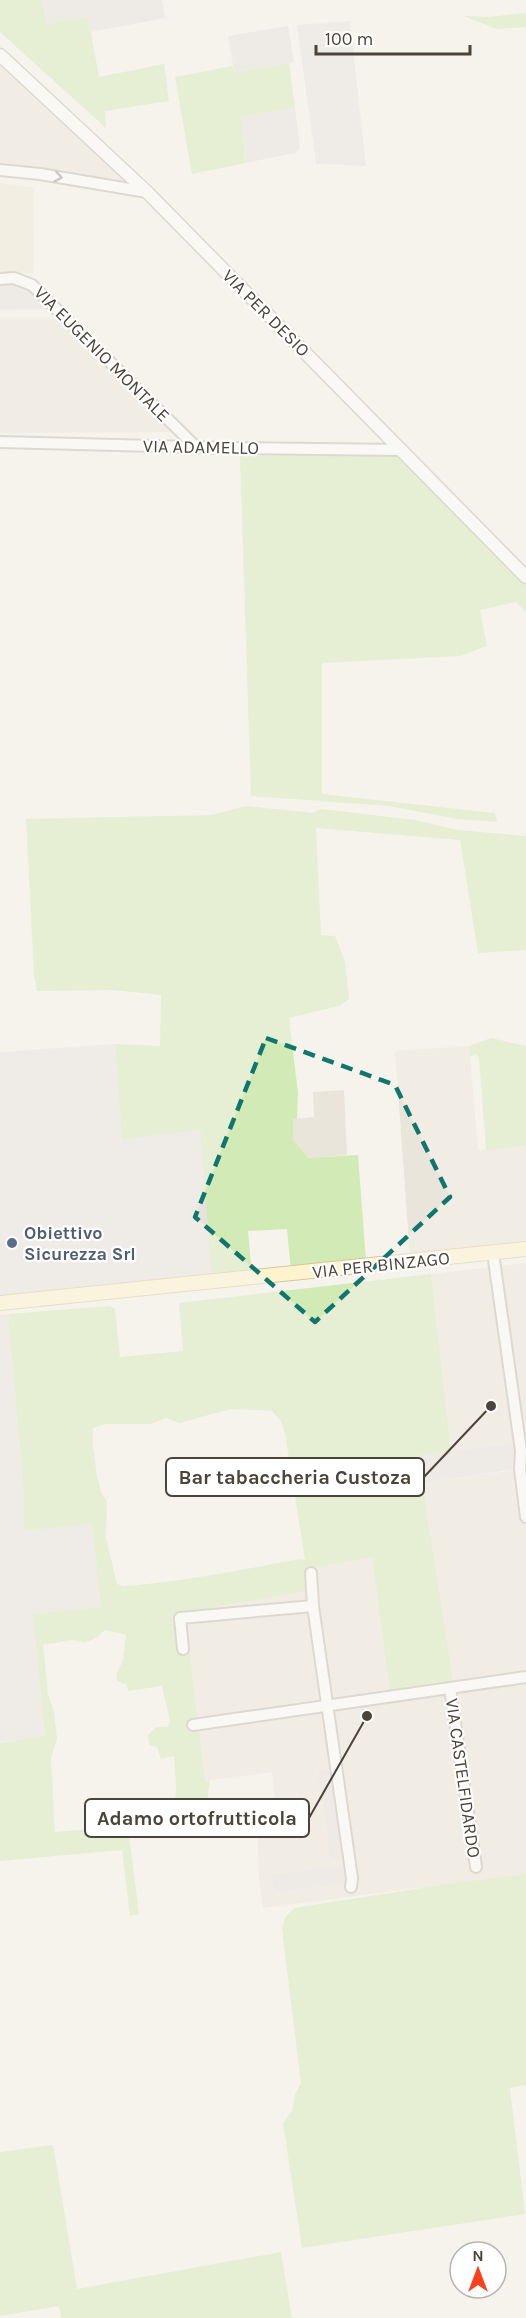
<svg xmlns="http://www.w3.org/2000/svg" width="526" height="2318" viewBox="0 0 526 2318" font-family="Karla,sans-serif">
  <rect width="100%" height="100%" fill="#f6f3ec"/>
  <!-- residential -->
  <g fill="#eae5da">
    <path d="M0 64 127 182 48 173 30 167 0 163Z"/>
    <path d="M0 319H55L171 432 0 433Z"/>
    <path d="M469 1046 478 1150 526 1146V1242L410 1256 395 1051Z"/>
    <path d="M344 1090 347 1155 308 1158 293 1139V1119L314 1117 313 1092Z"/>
    <path d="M526 1263V1874L263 1908 259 1878 257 1803 275 1800 272 1772 205 1781 185 1612 305 1591V1569L372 1557 390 1691 422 1483 517 1470 515 1443 451 1452 431 1274Z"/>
  </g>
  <!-- industrial -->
  <g fill="#e6e2dd">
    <path d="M350 21 366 166 316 164 297 25Z"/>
    <path d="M115 1044 122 1138 200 1130 212 1279 0 1299V1052Z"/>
    <path d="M8 1314 24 1495V1531L92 1524 101 1607 33 1614 45 1737 0 1742V1315Z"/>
  </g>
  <!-- education -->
  <path fill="#efe8d6" d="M0 183 34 188 33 273H0Z"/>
  <!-- green -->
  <g fill="#d2eab5" fill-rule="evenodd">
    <path d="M0 0H43L46 24 88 16 99 77 164 64 169 101 105 111 106 128 0 32Z"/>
    <path d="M526 13V27L496 29 464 16 487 17Z"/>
    <path d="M289 63 295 108 241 117 246 163 192 174 175 77 232 66 234 72Z"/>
    <path d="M395 454 526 585V612L516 602 480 610 487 646 460 656 322 663V794L495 813 497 822 457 819 389 806 251 796 240 456Z"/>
    <path d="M247 806 313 813 321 809 415 820 458 830 526 836V950L478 953 460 840 316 828 321 935 335 936 345 962 349 999 339 1006 289 1018 298 1093 297 1119H293V1139L308 1158 358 1155 366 1261 291 1271 287 1229 248 1231 252 1275 212 1279 200 1130 122 1139 115 1044 160 1046 161 995 113 990 37 991 34 975 26 819 211 815Z"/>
    <path d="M491 1038 526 1046V1146L486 1150 479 1058 476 1054 470 1057 469 1046Z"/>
    <path d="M431 1274 451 1452 418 1456 453 1682 390 1691 372 1557 305 1569 306 1591 185 1612 205 1781H210L206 1807 175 1815 176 1784 174 1756 161 1759 157 1747 149 1745 148 1735 156 1727H168L170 1721 162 1686 128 1691 127 1685 117 1681V1673L123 1660 126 1635 105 1630 96 1638 85 1643C67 1636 61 1645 43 1644L48 1694 54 1711 57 1739 51 1757 55 1832 128 1826 139 1914 130 1916 122 1850 0 1861V1743L45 1736 33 1614 101 1607 92 1524 24 1531V1495L8 1314 109 1306 115 1309 120 1357 183 1351 179 1303ZM231 1409 272 1411 281 1421 285 1433 305 1560 300 1559C241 1570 182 1582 123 1586L117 1584 106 1538 107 1502 101 1492 97 1475 93 1448V1428L105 1424H151L166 1418 179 1423Z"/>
    <path d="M526 1874V2085L510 2088 525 2214 302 2248 283 2123 292 2111 295 2094 301 2083 282 1928 285 1918 294 1908 447 1884Z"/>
    <path d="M53 2145 77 2289 281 2252 292 2318H61L59 2306 0 2316V2152Z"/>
  </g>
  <!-- parking -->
  <g fill="#e5e3e0">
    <path d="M43 0H162L165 18 91 32 87 16 46 24Z"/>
    <path d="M288 26 294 62 234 72 228 36Z"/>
    <path d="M295 108 300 148 295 153 246 163 241 117Z"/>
    <path d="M0 284H24L51 309 0 310Z"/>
    <path d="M515 1443 517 1469 422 1483 417 1456Z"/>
    <path d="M332 1769 346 1858 331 1860 318 1771Z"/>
    <path d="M346 1865 348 1878 345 1883 275 1892 272 1875Z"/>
  </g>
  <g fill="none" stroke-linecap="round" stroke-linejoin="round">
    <!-- minor casing -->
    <g stroke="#c2bbae" stroke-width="14">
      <g id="minor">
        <path d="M0 170 40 174 147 192"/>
        <path d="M0 279 14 278 32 285 196 447"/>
        <path d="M0 442 231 448 402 450"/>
        <path d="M493 1253 521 1451 520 1469 526 1517"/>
        <path d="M311 1573 313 1606"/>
        <path d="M183 1649 180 1618 313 1606 352 1878 351 1887"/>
        <path d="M450 1688 476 1867"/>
        <path d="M193 1725 526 1677"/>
      </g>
    </g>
    <!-- tertiary casing -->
    <g stroke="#c2bbae" stroke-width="15">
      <path id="tertiary" d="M0 55 147 192 526 577"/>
    </g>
    <!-- secondary casing -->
    <g stroke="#d6c79b" stroke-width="16">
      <path id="secondary" d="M0 1303 526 1249"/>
    </g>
    <!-- minor -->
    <use href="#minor" stroke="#fff" stroke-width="10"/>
    <!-- tertiary -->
    <use href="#tertiary" stroke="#fff" stroke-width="12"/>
    <!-- secondary -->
    <use href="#secondary" stroke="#fff3cd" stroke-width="14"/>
  </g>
  <!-- one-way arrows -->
  <defs><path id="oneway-chevron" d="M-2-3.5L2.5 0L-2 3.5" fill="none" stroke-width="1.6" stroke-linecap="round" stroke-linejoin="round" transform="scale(1.5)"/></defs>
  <use stroke="#9c9892" href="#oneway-chevron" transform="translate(58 177) rotate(10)"/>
  <!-- marked area -->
  <path d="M0 0H526V2318H0ZM266 1038 395 1085 450 1197 315 1322 195 1217Z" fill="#f6f3ec" fill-opacity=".55" fill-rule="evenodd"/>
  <path fill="none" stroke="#0f766e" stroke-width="4.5" stroke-dasharray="12 8" stroke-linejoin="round" d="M266 1038 395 1085 450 1197 315 1322 195 1217Z"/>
  <!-- markers -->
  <circle fill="#5c6f8a" stroke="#fff" stroke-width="2" cx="12" cy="1243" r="6"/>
  <g text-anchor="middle" stroke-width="4.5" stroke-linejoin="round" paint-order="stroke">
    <!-- street labels -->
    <g font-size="18" fill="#4b4439" stroke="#fff">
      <text transform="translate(266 313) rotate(45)" y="6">VIA PER DESIO</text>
      <text transform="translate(102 354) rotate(45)" y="6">VIA EUGENIO MONTALE</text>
      <text transform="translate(201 447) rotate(1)" y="6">VIA ADAMELLO</text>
      <text transform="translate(381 1265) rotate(-6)" y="6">VIA PER BINZAGO</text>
      <text transform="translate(463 1778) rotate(82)" y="6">VIA CASTELFIDARDO</text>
    </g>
    <!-- service labels -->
    <g font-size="18" font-weight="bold" fill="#4e5e75" stroke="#fff" text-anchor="start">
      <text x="24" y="1239">Obiettivo<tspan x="24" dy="21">Sicurezza Srl</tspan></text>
    </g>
  </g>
  <!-- callouts -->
  <path fill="none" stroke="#4b4439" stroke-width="2" d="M491 1406L424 1477M367 1716L309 1818"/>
  <g fill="#4b4439" stroke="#fff" stroke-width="2">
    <circle cx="491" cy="1406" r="6"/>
    <circle cx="367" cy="1716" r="6"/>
  </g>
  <g fill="#fff" stroke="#4b4439" stroke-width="2">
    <rect x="166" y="1458" width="258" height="38" rx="6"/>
    <rect x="85" y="1799" width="224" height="38" rx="6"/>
  </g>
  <g font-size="20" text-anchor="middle" font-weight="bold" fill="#4b4439">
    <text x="295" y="1484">Bar tabaccheria Custoza</text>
    <text x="197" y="1825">Adamo ortofrutticola</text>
  </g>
  <!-- north arrow -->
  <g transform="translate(478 2270)"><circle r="28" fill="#ffffff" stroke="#b7b4b0" stroke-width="1.5"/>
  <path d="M0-4.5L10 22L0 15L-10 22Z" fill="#fc3f1d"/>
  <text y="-9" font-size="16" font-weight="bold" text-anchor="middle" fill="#4b4439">N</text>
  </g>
  <!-- scale -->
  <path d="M316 45v9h154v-9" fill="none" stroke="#4b4439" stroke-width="3"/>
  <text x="325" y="45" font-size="18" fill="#4b4439" stroke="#ffffff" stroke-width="4.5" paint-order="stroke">100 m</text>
</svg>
